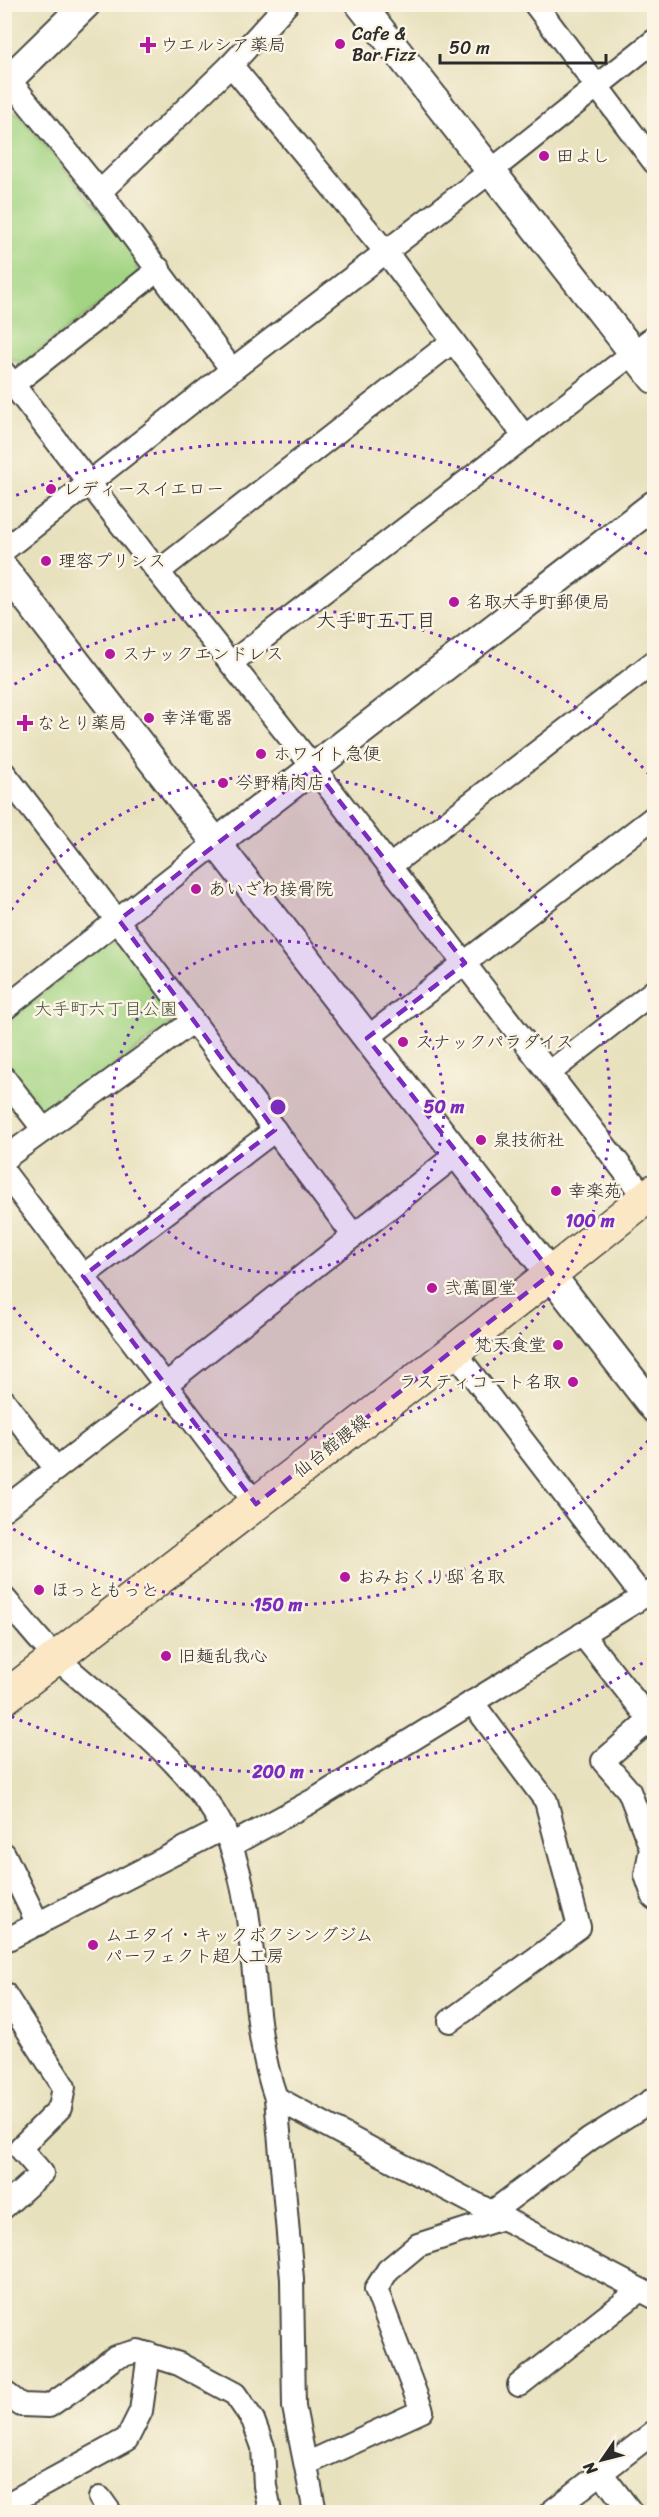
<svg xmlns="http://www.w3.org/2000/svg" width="659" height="2517" viewBox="0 0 659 2517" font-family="Sriracha,'Klee One',sans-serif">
  <rect width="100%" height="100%" fill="#fcf5e5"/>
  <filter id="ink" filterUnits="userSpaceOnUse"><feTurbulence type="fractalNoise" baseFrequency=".0167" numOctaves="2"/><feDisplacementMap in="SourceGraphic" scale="12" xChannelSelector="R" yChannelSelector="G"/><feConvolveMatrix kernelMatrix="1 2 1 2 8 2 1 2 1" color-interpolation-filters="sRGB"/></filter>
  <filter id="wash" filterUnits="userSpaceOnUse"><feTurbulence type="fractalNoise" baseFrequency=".008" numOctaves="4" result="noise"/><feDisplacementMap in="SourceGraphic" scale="24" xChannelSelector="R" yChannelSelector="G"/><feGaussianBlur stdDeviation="1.35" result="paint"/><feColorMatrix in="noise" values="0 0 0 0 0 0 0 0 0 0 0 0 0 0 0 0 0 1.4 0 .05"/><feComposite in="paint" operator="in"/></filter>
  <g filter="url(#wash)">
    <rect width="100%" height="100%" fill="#e8e1be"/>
    <!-- green -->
    <g fill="#a3d483" stroke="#678057" stroke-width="1.5">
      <path d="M9 111 19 114 136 254 138 275 23 363 5 358 4 116Z"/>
      <path d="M108 941 123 943 171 1010 170 1025 52 1113 42 1111 5 1060 4 1023Z"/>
    </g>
  </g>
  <g filter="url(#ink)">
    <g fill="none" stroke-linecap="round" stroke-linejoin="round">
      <!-- minor casing -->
      <g stroke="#474641" stroke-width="26">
        <g id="minor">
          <path d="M535 4 654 162"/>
          <path d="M231 65 386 252 525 437"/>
          <path d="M9 80 100 192 232 370"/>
          <path d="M100 192 231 65 287 4"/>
          <path d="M4 373 158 572 314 768 645 1198"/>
          <path d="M14 384 159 269"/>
          <path d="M4 550 232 370 491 171 654 41"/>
          <path d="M158 572 453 341"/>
          <path d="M231 663 654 337"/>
          <path d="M4 773C123 926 238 1081 354 1236"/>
          <path d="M390 866 654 662"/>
          <path d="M4 1009 216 843"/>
          <path d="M367 1038 654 817"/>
          <path d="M549 1073 654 991"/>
          <path d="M4 1078 44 1130"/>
          <path d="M4 1159 192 1022"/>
          <path d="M4 1172 256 1504"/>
          <path d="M83 1276 275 1130"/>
          <path d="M454 1351 643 1597"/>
          <path d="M4 1401 56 1469"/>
          <path d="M4 1509 165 1385 457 1154"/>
          <path d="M4 1598C22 1618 39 1642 59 1660 115 1711 203 1772 230 1844 261 1925 247 2017 276 2098L292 2279 294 2407 315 2512"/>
          <path d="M582 1634 650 1720 603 1761 629 1791 651 1848 646 1875 654 1898"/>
          <path d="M231 1845 314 1800 654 1590"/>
          <path d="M4 1854 38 1924"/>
          <path d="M4 1941 224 1828"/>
          <path d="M4 1993 64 2087 60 2108 20 2148 42 2173 4 2207"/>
          <path d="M450 2021 579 1927 546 1801 472 1702"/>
          <path d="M276 2098C401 2166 528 2231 654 2297"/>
          <path d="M491 2213 590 2139 654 2099"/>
          <path d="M519 2385 640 2290"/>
          <path d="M4 2392 21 2405 49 2406 81 2384 115 2357 138 2351 179 2364 235 2394 253 2420 263 2447 265 2486 270 2512"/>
          <path d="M306 2464 422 2411 376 2289 388 2270 418 2245 502 2218"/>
          <path d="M100 2498 110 2512"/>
          <path d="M4 2506 127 2439 141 2411 149 2354"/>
          <path d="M551 2512 601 2473"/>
          <path d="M631 2512 601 2473 654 2432"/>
        </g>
      </g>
      <!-- tertiary casing -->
      <g stroke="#474641" stroke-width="32">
        <g id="tertiary">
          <path d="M360 4 654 379"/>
          <path d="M4 84 86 4"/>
          <path d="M4 569 654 1408"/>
          <path d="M216 843 654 505"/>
        </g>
      </g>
      <!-- secondary casing -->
      <g stroke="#474641" stroke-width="36">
        <path id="secondary" d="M4 1698 454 1351 654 1191"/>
      </g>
      <!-- minor -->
      <use href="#minor" stroke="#fff" stroke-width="22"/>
      <!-- tertiary -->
      <use href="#tertiary" stroke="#fff" stroke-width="28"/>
      <!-- secondary -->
      <use href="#secondary" stroke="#fbe7c3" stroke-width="33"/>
    </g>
  </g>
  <!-- marked area -->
  <path fill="#7b2cbf" fill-opacity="0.2" stroke="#7b2cbf" stroke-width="4.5" stroke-dasharray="12 8" stroke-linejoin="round" d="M314 768 465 963 367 1038 552 1273 256 1504 83 1276 275 1130 119 920Z"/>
  <!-- distance rings -->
  <g fill="none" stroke="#7b2cbf" stroke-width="3" stroke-dasharray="3 6">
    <circle cx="278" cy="1107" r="166"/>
    <path d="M6 917A332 332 0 1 1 6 1297"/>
    <path d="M654 1434A498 498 0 0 1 7 1525M7 689A498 498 0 0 1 654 780"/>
    <path d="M650 1658A665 665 0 0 1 8 1715M8 499A665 665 0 0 1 650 556"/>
  </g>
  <!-- markers -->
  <g fill="#b5179e" stroke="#fcf5e5" stroke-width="2">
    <circle cx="340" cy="44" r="6"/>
    <path d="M145 36h6v6h6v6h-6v6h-6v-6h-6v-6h6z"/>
    <circle cx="544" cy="156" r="6"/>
    <circle cx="51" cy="489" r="6"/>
    <circle cx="46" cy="561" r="6"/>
    <circle cx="454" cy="602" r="6"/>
    <circle cx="110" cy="654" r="6"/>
    <circle cx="149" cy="718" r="6"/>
    <path d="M22 714h6v6h6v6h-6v6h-6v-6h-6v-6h6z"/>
    <circle cx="261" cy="754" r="6"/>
    <circle cx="223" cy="783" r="6"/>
    <circle cx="196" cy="889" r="6"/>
    <circle cx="403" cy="1042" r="6"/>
    <circle cx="481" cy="1140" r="6"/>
    <circle cx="556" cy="1191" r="6"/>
    <circle cx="432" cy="1288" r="6"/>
    <circle cx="558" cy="1345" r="6"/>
    <circle cx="573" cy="1382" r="6"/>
    <circle cx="345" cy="1577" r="6"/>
    <circle cx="39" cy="1590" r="6"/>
    <circle cx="166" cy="1656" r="6"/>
    <circle cx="93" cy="1945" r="6"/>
  </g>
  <g text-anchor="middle" stroke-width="5" stroke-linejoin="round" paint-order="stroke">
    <!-- poi labels -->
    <g font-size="18" fill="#2b2b2b" stroke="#fcf5e5" text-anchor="start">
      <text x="352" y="40">Cafe &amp;<tspan x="352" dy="21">Bar Fizz</tspan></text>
      <text x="160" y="51">ウエルシア薬局</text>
      <text x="556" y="162">田よし</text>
      <text x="63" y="495">レディースイエロー</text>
      <text x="58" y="567">理容プリンス</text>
      <text x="466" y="608">名取大手町郵便局</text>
      <text x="122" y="660">スナックエンドレス</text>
      <text x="161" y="724">幸洋電器</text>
      <text x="37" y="729">なとり薬局</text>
      <text x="273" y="760">ホワイト急便</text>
      <text x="235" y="789">今野精肉店</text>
      <text x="208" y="895">あいざわ接骨院</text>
      <text x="415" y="1048">スナックパラダイス</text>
      <text x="493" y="1146">泉技術社</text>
      <text x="568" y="1197">幸楽苑</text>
      <text x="444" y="1294">弐萬圓堂</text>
      <text x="546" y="1351" text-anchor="end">梵天食堂</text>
      <text x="561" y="1388" text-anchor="end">ラスティコート名取</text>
      <text x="357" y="1583">おみおくり邸 名取</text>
      <text x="51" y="1596">ほっともっと</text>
      <text x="178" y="1662">旧麺乱我心</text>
      <text x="105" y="1941">ムエタイ・キックボクシングジム<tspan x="105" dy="21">パーフェクト超人工房</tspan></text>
    </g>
    <!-- park labels -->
    <g font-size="18" fill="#495541" stroke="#fcf5e5">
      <text x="106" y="1015">大手町六丁目公園</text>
    </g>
    <!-- street labels -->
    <g font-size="18" fill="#2b2b2b" stroke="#fcf5e5">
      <text transform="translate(331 1446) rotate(-38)" y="6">仙台館腰線</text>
    </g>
    <!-- neighbourhood labels -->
    <g font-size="20" fill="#2b2b2b" stroke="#fcf5e5">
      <text x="376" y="627">大手町五丁目</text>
    </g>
  </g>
  <circle cx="278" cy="1107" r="9" fill="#7b2cbf" stroke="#fcf5e5" stroke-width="3"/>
  <g font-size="18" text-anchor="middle" font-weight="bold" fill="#7b2cbf" stroke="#fcf5e5" stroke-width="5" stroke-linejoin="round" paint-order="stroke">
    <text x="444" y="1113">50 m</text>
    <text x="590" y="1227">100 m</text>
    <text x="278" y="1611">150 m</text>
    <text x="278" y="1778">200 m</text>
  </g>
  <!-- margin -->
  <rect width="659" height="2517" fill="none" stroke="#fcf5e5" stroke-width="24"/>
  <!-- north arrow -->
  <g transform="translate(602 2460) rotate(235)" stroke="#fcf5e5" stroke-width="4.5" paint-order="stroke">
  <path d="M0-4.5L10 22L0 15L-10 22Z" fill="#2b2b2b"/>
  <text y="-9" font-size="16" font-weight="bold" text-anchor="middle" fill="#2b2b2b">N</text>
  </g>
  <!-- scale -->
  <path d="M440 54v9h166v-9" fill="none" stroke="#2b2b2b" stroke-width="3"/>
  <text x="449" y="54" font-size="18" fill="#2b2b2b" stroke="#fcf5e5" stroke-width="4.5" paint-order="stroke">50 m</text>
</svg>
